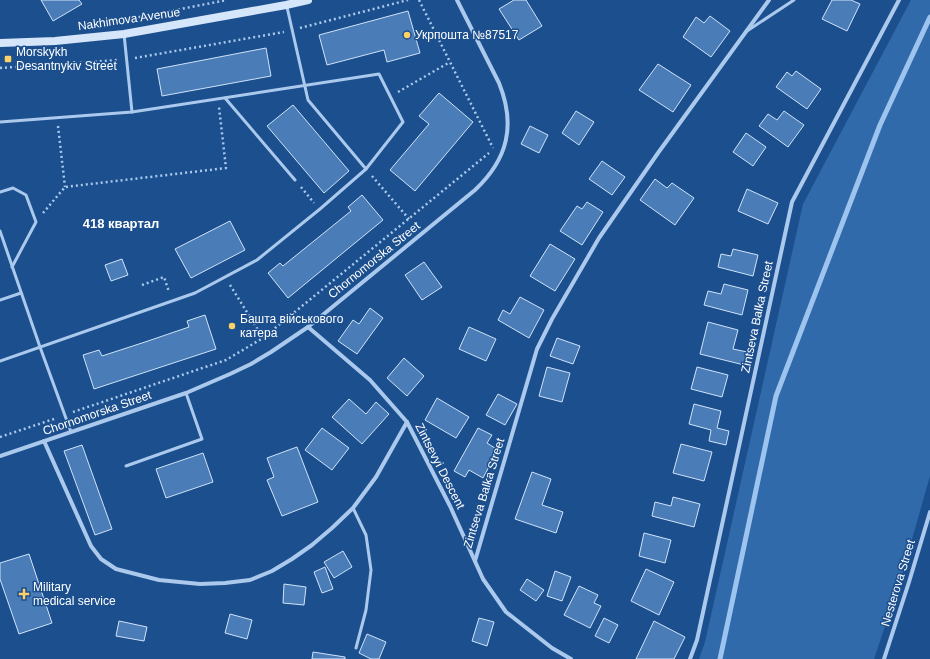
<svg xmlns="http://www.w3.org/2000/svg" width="930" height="659" viewBox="0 0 930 659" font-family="Helvetica,sans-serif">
  <rect width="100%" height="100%" fill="#1c4f8e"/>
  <!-- green -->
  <path fill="#306aab" d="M911 0H930V476L901 578 874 659H699L705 642 803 204Z"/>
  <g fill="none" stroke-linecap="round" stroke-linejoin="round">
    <!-- stream -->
    <path stroke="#9dc4ef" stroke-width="5" d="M720 659 776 396 880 125 930 17"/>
  </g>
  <!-- building -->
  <g fill="#4a7cb7" stroke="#d0e3f9">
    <path d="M41 0H79L82 4 53 21Z"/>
    <path d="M514 0H526L542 26 519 40 499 9Z"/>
    <path d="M832 0H851L860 4 847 31 822 19Z"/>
    <path d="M408 11 420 53 387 62 384 50 327 65 319 35Z"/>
    <path d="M710 16 730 31 711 57 683 37 696 17 704 23Z"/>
    <path d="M266 48 271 76 162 96 157 69Z"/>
    <path d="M658 64 691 85 673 112 639 90Z"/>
    <path d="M796 71 821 89 807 109 776 87 787 72 792 76Z"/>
    <path d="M439 93 473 122 415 191 390 170 429 124 419 116Z"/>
    <path d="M293 105 349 171 324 193 267 126Z"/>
    <path d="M576 111 594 122 579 145 562 133Z"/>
    <path d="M784 111 804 125 788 147 759 126 768 114 777 120Z"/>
    <path d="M530 126 548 135 539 153 521 144Z"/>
    <path d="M746 133 766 147 753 166 733 152Z"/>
    <path d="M602 161 625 177 612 195 589 179Z"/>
    <path d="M655 179 667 188 672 183 694 198 675 225 640 200Z"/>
    <path d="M747 189 778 203 768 224 738 211Z"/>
    <path d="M362 195 383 220 288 298 268 273 280 263 283 266 351 211 348 207Z"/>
    <path d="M587 202 603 212 582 245 560 231 577 206 582 209Z"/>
    <path d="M230 221 245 250 191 278 175 249Z"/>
    <path d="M550 244 575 259 555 291 530 276Z"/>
    <path d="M733 249 758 255 753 276 718 267 721 254 731 256Z"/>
    <path d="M122 259 128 275 111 281 105 265Z"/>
    <path d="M424 262 442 287 422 300 405 275Z"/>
    <path d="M724 284 748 290 742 315 704 305 708 291 721 294Z"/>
    <path d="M520 297 544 310 529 338 498 320 503 310 510 314Z"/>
    <path d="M370 308 383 318 357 354 338 341 353 320 359 324Z"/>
    <path d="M205 315 216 349 94 389 83 355 99 350 102 356 145 342 189 327 187 321Z"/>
    <path d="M708 322 738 330 733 349 747 352 744 365 700 354Z"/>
    <path d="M469 327 496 339 486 361 459 349Z"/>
    <path d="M557 338 580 346 573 364 550 356Z"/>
    <path d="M404 358 424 376 407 396 387 378Z"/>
    <path d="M547 367 570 373 562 402 539 396Z"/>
    <path d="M697 367 728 375 722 397 691 389Z"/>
    <path d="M498 394 517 404 505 425 486 415Z"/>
    <path d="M437 398 469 417 456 438 425 420Z"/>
    <path d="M349 399 366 414 376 402 389 414 362 444 332 417Z"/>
    <path d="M694 404 721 411 717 428 729 431 726 445 709 441 711 430 689 424Z"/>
    <path d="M322 428 349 448 332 470 305 450Z"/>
    <path d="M478 428 492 435 487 443 498 450 483 478 469 470 465 477 454 471Z"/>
    <path d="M681 444 712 452 704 481 673 473Z"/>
    <path d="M82 445 112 529 95 535 64 451Z"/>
    <path d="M297 447 318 502 282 516 267 480 274 477 267 458Z"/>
    <path d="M203 453 213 482 166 498 156 469Z"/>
    <path d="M532 472 551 479 542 505 563 512 556 533 515 519Z"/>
    <path d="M673 497 700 504 694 527 652 516 655 502 671 506Z"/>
    <path d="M644 533 671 540 665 563 639 556Z"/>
    <path d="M343 551 352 567 334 578 324 562Z"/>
    <path d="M29 554 52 623 19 634 0 579V563Z"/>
    <path d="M325 567 333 589 322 593 314 572Z"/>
    <path d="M646 569 674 582 659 615 631 601Z"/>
    <path d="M555 571 571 577 562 601 547 596Z"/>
    <path d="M527 579 544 590 536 601 520 590Z"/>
    <path d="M284 584 306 587 304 605 283 603Z"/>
    <path d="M579 586 598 595 594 603 601 606 590 628 564 615Z"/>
    <path d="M230 614 252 620 247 639 225 633Z"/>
    <path d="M479 618 494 622 487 646 472 641Z"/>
    <path d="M604 618 618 625 609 643 595 636Z"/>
    <path d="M119 621 147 627 144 641 116 636Z"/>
    <path d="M654 621 685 637 674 659H636Z"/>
    <path d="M367 634 386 642 379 659H371L359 653Z"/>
    <path d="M313 652 345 657V659H312Z"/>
  </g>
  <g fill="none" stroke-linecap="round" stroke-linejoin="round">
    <!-- path -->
    <g stroke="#aac9ed" stroke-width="2.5" stroke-dasharray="2 3" stroke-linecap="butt">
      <path d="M419 0 493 148"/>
      <path d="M119 21 227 0"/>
      <path d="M300 28 408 0"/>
      <path d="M135 58 284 32"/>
      <path d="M0 68 118 60"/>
      <path d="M398 92 450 62"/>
      <path d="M58 126 65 187"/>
      <path d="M372 176 409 219"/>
      <path d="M301 187 314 203"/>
      <path d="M43 213 65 187 226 168 219 107"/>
      <path d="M142 285 164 277 169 292"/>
      <path d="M230 285 263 338"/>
      <path d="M73 412 226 360 263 338 489 153"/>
      <path d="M0 437 57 418"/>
    </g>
    <!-- lane -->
    <g stroke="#aac9ed" stroke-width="3">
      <path d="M287 7 308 100 366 169"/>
      <path d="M747 31 794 0"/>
      <path d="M124 34 132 112"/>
      <path d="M225 98 295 180"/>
      <path d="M0 122 132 112 379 74 403 122 366 169 320 209 257 260 195 293 0 361"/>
      <path d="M0 192 13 188 26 195 36 222 12 267"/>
      <path d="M0 231 40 347 71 432"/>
      <path d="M0 300 21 293"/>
      <path d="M126 466 202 439 186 393"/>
      <path d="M353 508 366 535 371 570 366 610 356 648"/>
    </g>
    <!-- street -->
    <g stroke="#aac9ed" stroke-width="4">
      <path d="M308 327 370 380 407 422 450 506 483 579 506 612 552 648 571 659"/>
      <path d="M44 441 91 546 101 559 116 569 159 580 200 584 225 583 250 580 272 571 292 559 312 545 332 528 353 508 376 477 407 422"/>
      <path d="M0 456 186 393 230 374 251 364 271 352 308 327 475 190C508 159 516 125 499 83L457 0"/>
      <path d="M475 561 537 349 552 319 599 238 658 153 769 0"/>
      <path d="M690 659 697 640 792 202 899 0"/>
      <path d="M884 659 909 582 930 512"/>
    </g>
    <!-- secondary -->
    <path stroke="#d6e6fa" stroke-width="8" d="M0 43 55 41 124 34 286 5 308 0"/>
  </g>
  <!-- markers -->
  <g fill="#fdd068" stroke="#1c4f8e" stroke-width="1.5">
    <circle cx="407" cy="35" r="4"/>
    <rect x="4" y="55" width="8" height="8" rx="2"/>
    <circle cx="232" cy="326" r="4"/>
    <path d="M22 588h4v4h4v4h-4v4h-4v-4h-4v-4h4z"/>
  </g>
  <g text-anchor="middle" stroke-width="3" stroke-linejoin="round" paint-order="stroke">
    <!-- street labels -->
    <g font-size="12" fill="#fff" stroke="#1c4f8e">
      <text transform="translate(129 19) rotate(-8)" y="4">Nakhimova Avenue</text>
      <text transform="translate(374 260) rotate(-39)" y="4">Chornomorska Street</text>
      <text transform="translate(757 317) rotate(-78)" y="4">Zintseva Balka Street</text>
      <text transform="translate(97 413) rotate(-19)" y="4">Chornomorska Street</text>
      <text transform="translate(440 466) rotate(63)" y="4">Zintsevyi Descent</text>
      <text transform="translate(484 493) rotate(-73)" y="4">Zintseva Balka Street</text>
      <text transform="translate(898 583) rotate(-73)" y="4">Nesterova Street</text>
    </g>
    <!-- poi labels -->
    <g font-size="12" fill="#fff" stroke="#1c4f8e" text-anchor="start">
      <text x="415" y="39">Укрпошта №87517</text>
      <text x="16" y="56">Morskykh<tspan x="16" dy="14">Desantnykiv Street</tspan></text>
      <text x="240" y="323">Башта військового<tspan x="240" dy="14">катера</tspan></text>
      <text x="33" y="591">Military<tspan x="33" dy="14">medical service</tspan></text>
    </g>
    <!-- neighbourhood labels -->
    <g font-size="13" font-weight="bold" fill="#fff" stroke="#1c4f8e">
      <text x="121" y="228">418 квартал</text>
    </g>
  </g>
</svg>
